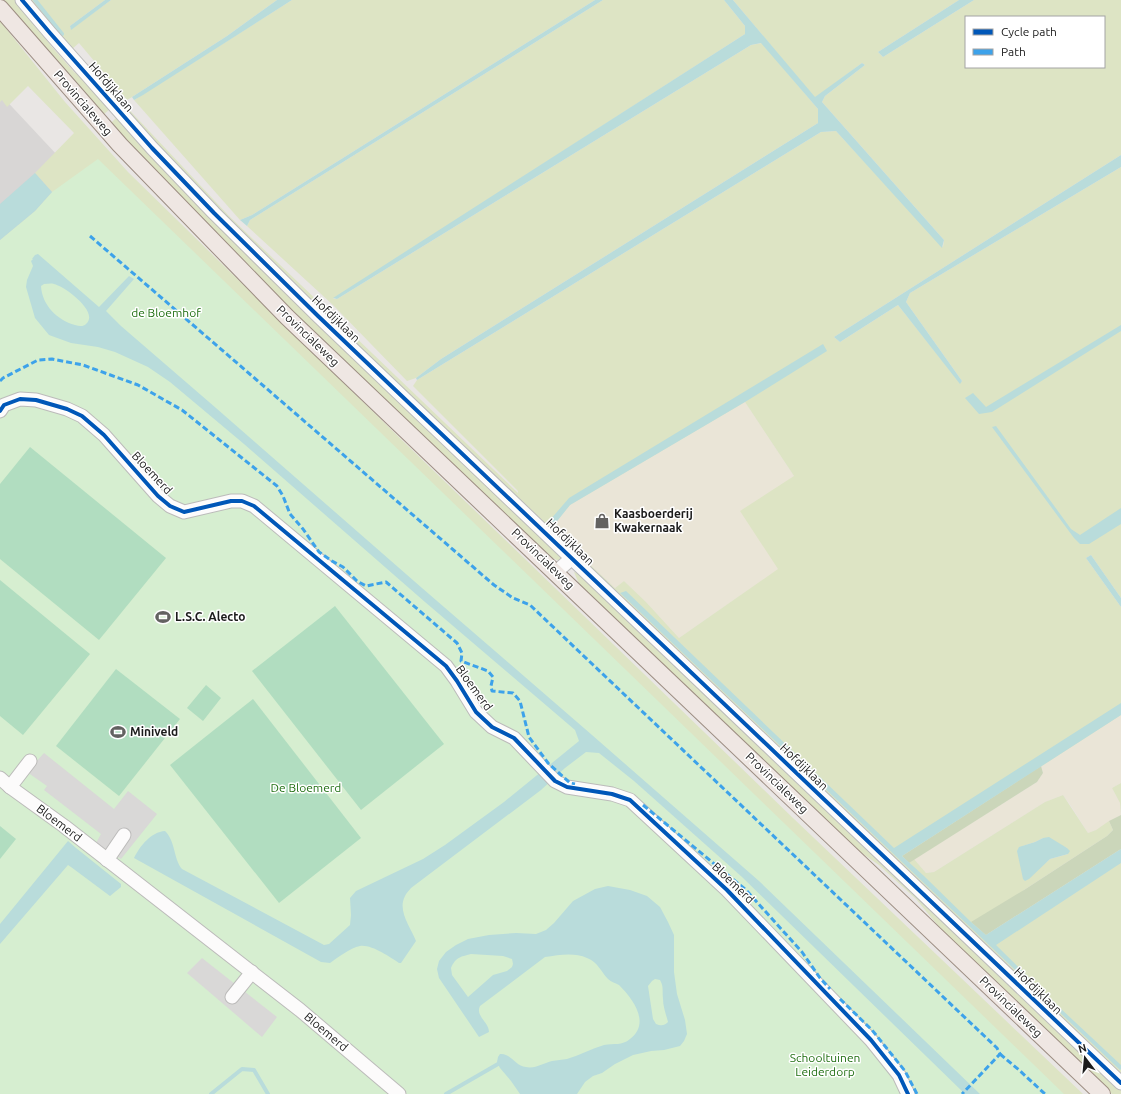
<svg xmlns="http://www.w3.org/2000/svg" width="1121" height="1094" viewBox="0 0 1121 1094" font-family="Ubuntu,sans-serif">
  <rect width="100%" height="100%" fill="#e9e6e4"/>
  <!-- residential -->
  <path fill="#d8d6d5" d="M0 94 72 171 0 254Z"/>
  <!-- farmland -->
  <g fill="#eae5d7">
    <path d="M745 402 794 476 779 569 679 638 646 602 624 581 615 588 551 528 570 505Z"/>
    <path d="M1121 715V783L1112 788 1120 803 1121 815 1096 830 1088 833 1071 806 1063 795 1045 802 934 872 926 873 914 859 1037 782 1043 773 1041 766Z"/>
  </g>
  <!-- grass -->
  <g fill="#dde4c4" fill-rule="evenodd">
    <path d="M4 0H15L36 25 51 46 75 73 77 72 110 109 103 115 30 32Z"/>
    <path d="M27 0H105L70 26 71 29 111 0H277L227 36 132 97 127 100 79 43 72 49 229 216 518 493V491L413 386 417 380 821 132 836 131 943 247 944 240 822 102 825 96 865 65 862 63 815 98 733 0H959L878 52 883 57 974 0H1121V155L834 337 840 342 898 305 960 383 962 381 906 302 910 293 1121 167V598L1091 555 1086 558 1121 607V715L902 856 909 863 914 859 926 873 934 872 1045 802 1063 795 1088 833 1096 830 1109 821 1113 830 1107 836 1024 890 986 935 1121 849V1076L369 358 192 184ZM966 17H1104V67H966ZM745 402 794 476 740 511 778 569 679 638 646 602 624 581 615 588 551 528 570 505ZM1043 838 1067 848 1068 854 1050 859 1042 866 1023 846 1035 842Z"/>
    <path d="M292 0H595L252 215 240 220 134 100Z"/>
    <path d="M603 0H724L745 26V34L333 299H337L751 45 762 43 818 109V123L441 359 416 378 407 381 333 305 247 226 250 220Z"/>
    <path d="M0 21 65 102 128 172 354 393 407 445 793 818 1083 1094H1058L24 236 0 240 35 211 52 192 35 173 74 133 28 86 7 107 2 100 0 102Z"/>
    <path d="M118 116 565 558 562 561 557 560 548 556 275 295 110 124Z"/>
    <path d="M574 572 577 573 1121 1089V1094H1112L945 934 916 899 879 865 853 847 580 586Z"/>
    <path d="M1121 783V815L1120 803 1112 788Z"/>
  </g>
  <!-- forest -->
  <g fill="#cbd6ba">
    <path d="M1041 766 1043 773 1037 782 909 863 902 856Z"/>
    <path d="M1121 815V849L986 935 971 922 1024 890 1107 836 1113 830 1109 821Z"/>
  </g>
  <!-- park -->
  <path fill="#d6eed0" d="M98 159 1064 1094H0V240L35 211 52 192Z"/>
  <!-- pitch -->
  <g fill="#b1ddc0">
    <path d="M30 447 166 558 99 640 0 559V484Z"/>
    <path d="M0 580 90 654 23 735 0 716Z"/>
    <path d="M335 606 444 744 361 810 252 671Z"/>
    <path d="M116 669 180 719 119 796 56 746Z"/>
    <path d="M206 685 221 698 203 721 187 708Z"/>
    <path d="M253 699 361 838 279 903 170 765Z"/>
    <path d="M0 826 16 839 0 859Z"/>
  </g>
  <!-- parking -->
  <g fill="#d9d8d7">
    <path d="M44 753 114 809 128 791 157 814 121 859 96 843 101 834 44 790 47 786 27 772Z"/>
    <path d="M202 958 277 1017 262 1037 187 973Z"/>
  </g>
  <!-- water -->
  <g fill="#b9dcdb" fill-rule="evenodd">
    <path d="M105 0H111L71 30 70 26Z"/>
    <path d="M277 0H292L143 95 134 100 132 97 227 36Z"/>
    <path d="M595 0H603L250 220 247 226 240 220 252 215Z"/>
    <path d="M724 0H733L815 97 862 63 865 65 825 96 822 102 944 240 942 248 836 131 821 132 417 380 416 378 441 359 818 123V109L761 43 751 45 337 299 333 298 745 34V26Z"/>
    <path d="M959 0H974L883 57 878 52Z"/>
    <path d="M1121 155V167L910 293 906 302 962 381 960 384 898 305 840 342 834 337Z"/>
    <path d="M35 173 52 192 35 211 0 240V204Z"/>
    <path d="M38 254 99 307 129 276 134 279 106 311 121 326 216 408 422 588 592 735 759 881 980 1094H965L742 877 634 781 599 753 586 752 565 768 541 790 411 888C409 891 406 893 405 896 397 911 411 928 416 941L401 963H399C390 957 371 944 360 946 350 948 337 958 330 963L321 962 134 858C140 846 151 832 165 831 176 842 173 858 182 869L324 945 329 944 350 925 351 915 350 898 356 891 423 859 445 845 504 802 579 741 575 730 425 602 244 444 170 382 148 367 115 352 98 347 71 343 49 335 35 318 26 287 27 280 33 266 31 261 33 259H32L35 255ZM44 284C47 284 51 283 54 284 64 286 100 312 86 324 83 327 79 326 75 325 57 320 42 305 41 286Z"/>
    <path d="M1121 325V331L992 412 979 414 965 398 973 393 986 407Z"/>
    <path d="M823 344 827 351 745 402 570 505 554 525 550 520 569 498Z"/>
    <path d="M996 426 1071 529 1080 535 1121 508V524L1089 544H1080L1074 538 992 427Z"/>
    <path d="M1091 555 1121 598V607L1086 558Z"/>
    <path d="M626 591 894 848 1121 703V715L902 856 924 876 971 922 986 935 1121 849V863L996 945 1059 1007 1121 1065V1069L1120 1070 620 593Z"/>
    <path d="M1049 837 1067 848 1070 851 1068 854 1050 859 1029 879 1025 881 1023 879 1017 851 1019 847 1035 842 1043 838Z"/>
    <path d="M68 841 76 848 121 884V887L110 896 71 867 68 865 0 944V924Z"/>
    <path d="M608 886 630 890 647 896 660 907 668 922 674 935V972L677 994 685 1020 687 1034 684 1041 680 1046 664 1050 651 1051 633 1055 615 1064 602 1073 593 1076 585 1082 577 1094H520L511 1081 500 1068 497 1062 498 1057 500 1054C511 1053 515 1066 526 1067 535 1069 544 1063 552 1061 557 1060 562 1060 567 1059 580 1055 591 1049 604 1045 614 1043 622 1046 630 1039 651 1023 633 999 619 985 616 983 611 982 608 979 601 972 598 962 587 958 574 952 559 955 545 957L480 1006C475 1016 489 1022 489 1032L479 1037 439 978 437 969 439 961 446 952 456 945 468 939 489 935 516 933 536 934 546 930 554 923 573 901 595 889ZM471 954 503 956 512 959 513 964 512 967 507 971 493 975 468 997 452 975 451 968C456 957 460 957 471 954ZM655 979 660 980C664 987 662 991 663 999 663 1007 666 1014 668 1022 664 1026 661 1026 656 1024L653 1019 648 986 652 981Z"/>
  </g>
  <g fill="none" stroke-linecap="round" stroke-linejoin="round">
    <!-- stream -->
    <g stroke="#b9dcdb" stroke-width="4">
      <path d="M35 0 62 34"/>
      <path d="M211 1094 242 1069 254 1070 268 1094"/>
      <path d="M446 1094 498 1064"/>
    </g>
    <!-- minor casing -->
    <g stroke="#bcbbba" stroke-width="15">
      <g id="minor">
        <path d="M22 0 50 33 152 148 214 213 318 316 1121 1083"/>
        <path d="M0 411 4 405 20 399 36 400 67 409 82 416 104 435 158 496 170 506 184 512 231 501H242L254 506 446 666 457 681 476 712 492 727 514 738 555 781 567 787 612 794 630 800 727 890 871 1040 899 1075 908 1094"/>
        <path d="M556 572 572 558"/>
        <path d="M0 778 10 787 64 826 300 1010 399 1094"/>
        <path d="M10 787 30 761"/>
        <path d="M107 860 124 835"/>
        <path d="M232 997 252 972"/>
      </g>
    </g>
    <!-- major casing -->
    <g stroke="#9d8e83" stroke-width="18">
      <path id="major" d="M0 8 120 145 287 317 1102 1094"/>
    </g>
    <!-- minor -->
    <use href="#minor" stroke="#fcfbfb" stroke-width="13"/>
    <!-- major -->
    <use href="#major" stroke="#efe7e3" stroke-width="16"/>
    <!-- quiet -->
    <g stroke="#3da2ea" stroke-width="3" stroke-dasharray="6 3" stroke-linecap="butt">
      <path d="M90 236 494 585 513 598 530 605 997 1048 1000 1054 962 1094"/>
      <path d="M0 381 3 378 38 360 52 359 83 365 138 385 182 410 277 486 283 496 290 514 303 529 319 552 332 561 343 567 357 581 366 586 386 582 457 643 462 653 461 661 488 671 493 677 491 686 492 691 513 693 520 701 529 737 548 763 570 783 575 784"/>
      <path d="M643 805 746 890 802 952 820 978 830 989"/>
      <path d="M840 999 872 1030 905 1071 917 1094"/>
      <path d="M1000 1054 1019 1070 1045 1094"/>
    </g>
    <!-- cycleway casing -->
    <g stroke="#fff" stroke-width="6">
      <g id="cycleway">
        <path d="M22 0 50 33 152 148 214 213 318 316 1121 1083"/>
        <path d="M0 411 4 405 20 399 36 400 67 409 82 416 104 435 158 496 170 506 184 512 231 501H242L254 506 446 666 457 681 476 712 492 727 514 738 555 781 567 787 612 794 630 800 727 890 871 1040 899 1075 908 1094"/>
      </g>
    </g>
    <!-- cycleway -->
    <use href="#cycleway" stroke="#0057b8" stroke-width="4"/>
  </g>
  <!-- icons -->
  <defs>
    <g id="shop-bare" transform="scale(1.2)"><path d="M-5-2.5h2.3a2.7 3.5 0 0 1 5.4 0H5L5.5 6h-11ZM-1.5-2.5h3a1.5 2.3 0 0 0-3 0Z" fill="#636261" stroke="#fff" stroke-width="2.5" paint-order="stroke"/></g>
    <g id="stadium-bare" transform="scale(1.2)"><path d="M0-5a6.5 5 0 1 0 0 10a6.5 5 0 1 0 0-10ZM-3.5-1.8h7v3.6h-7Z" fill="#636261" stroke="#fff" stroke-width="2.5" paint-order="stroke"/></g>
  </defs>
  <g fill-rule="evenodd">
    <use href="#shop-bare" x="602" y="521"/>
    <use href="#stadium-bare" x="163" y="617"/>
    <use href="#stadium-bare" x="118" y="732"/>
  </g>
  <g text-anchor="middle" stroke-width="3" stroke-linejoin="round" paint-order="stroke">
    <!-- street labels -->
    <g font-size="12" fill="#1b1b1b" stroke="#fff">
      <text transform="translate(111 87) rotate(49)" y="4">Hofdijklaan</text>
      <text transform="translate(83 103) rotate(49)" y="4">Provincialeweg</text>
      <text transform="translate(336 319) rotate(44)" y="4">Hofdijklaan</text>
      <text transform="translate(308 336) rotate(44)" y="4">Provincialeweg</text>
      <text transform="translate(152 473) rotate(47)" y="4">Bloemerd</text>
      <text transform="translate(570 542) rotate(44)" y="4">Hofdijklaan</text>
      <text transform="translate(543 559) rotate(44)" y="4">Provincialeweg</text>
      <text transform="translate(474 688) rotate(54)" y="4">Bloemerd</text>
      <text transform="translate(804 767) rotate(44)" y="4">Hofdijklaan</text>
      <text transform="translate(777 783) rotate(44)" y="4">Provincialeweg</text>
      <text transform="translate(59 823) rotate(37)" y="4">Bloemerd</text>
      <text transform="translate(733 883) rotate(44)" y="4">Bloemerd</text>
      <text transform="translate(1038 991) rotate(44)" y="4">Hofdijklaan</text>
      <text transform="translate(1011 1007) rotate(44)" y="4">Provincialeweg</text>
      <text transform="translate(326 1032) rotate(40)" y="4">Bloemerd</text>
    </g>
    <!-- park labels -->
    <g font-size="12" fill="#206f12" stroke="#fff">
      <text x="166" y="317">de Bloemhof</text>
      <text x="306" y="792">De Bloemerd</text>
      <text x="825" y="1062">Schooltuinen<tspan x="825" dy="14">Leiderdorp</tspan></text>
    </g>
    <!-- poi labels -->
    <g font-size="12" font-weight="bold" fill="#1b1b1b" stroke="#fff" text-anchor="start">
      <text x="614" y="518">Kaasboerderij<tspan x="614" dy="14">Kwakernaak</tspan></text>
      <text x="175" y="621">L.S.C. Alecto</text>
      <text x="130" y="736">Miniveld</text>
    </g>
  </g>
  <!-- legend -->
  <rect x="965" y="16" width="140" height="52" fill="#ffffff" stroke="#a4a4a4"/>
  <rect x="973" y="29" width="20" height="6" fill="#0057b8" stroke="#a4a4a4"/>
  <text x="1001" y="36" font-size="12" fill="#1b1b1b">Cycle path</text>
  <rect x="973" y="49" width="20" height="6" fill="#3da2ea" stroke="#a4a4a4"/>
  <text x="1001" y="56" font-size="12" fill="#1b1b1b">Path</text>
  <!-- north arrow -->
  <g transform="translate(1085 1058) rotate(344)" stroke="#ffffff" stroke-width="3" paint-order="stroke">
  <path d="M0-3L7 15L0 10L-7 15Z" fill="#1b1b1b"/>
  <text y="-6" font-size="11" font-weight="bold" text-anchor="middle" fill="#1b1b1b">N</text>
  </g>
</svg>
